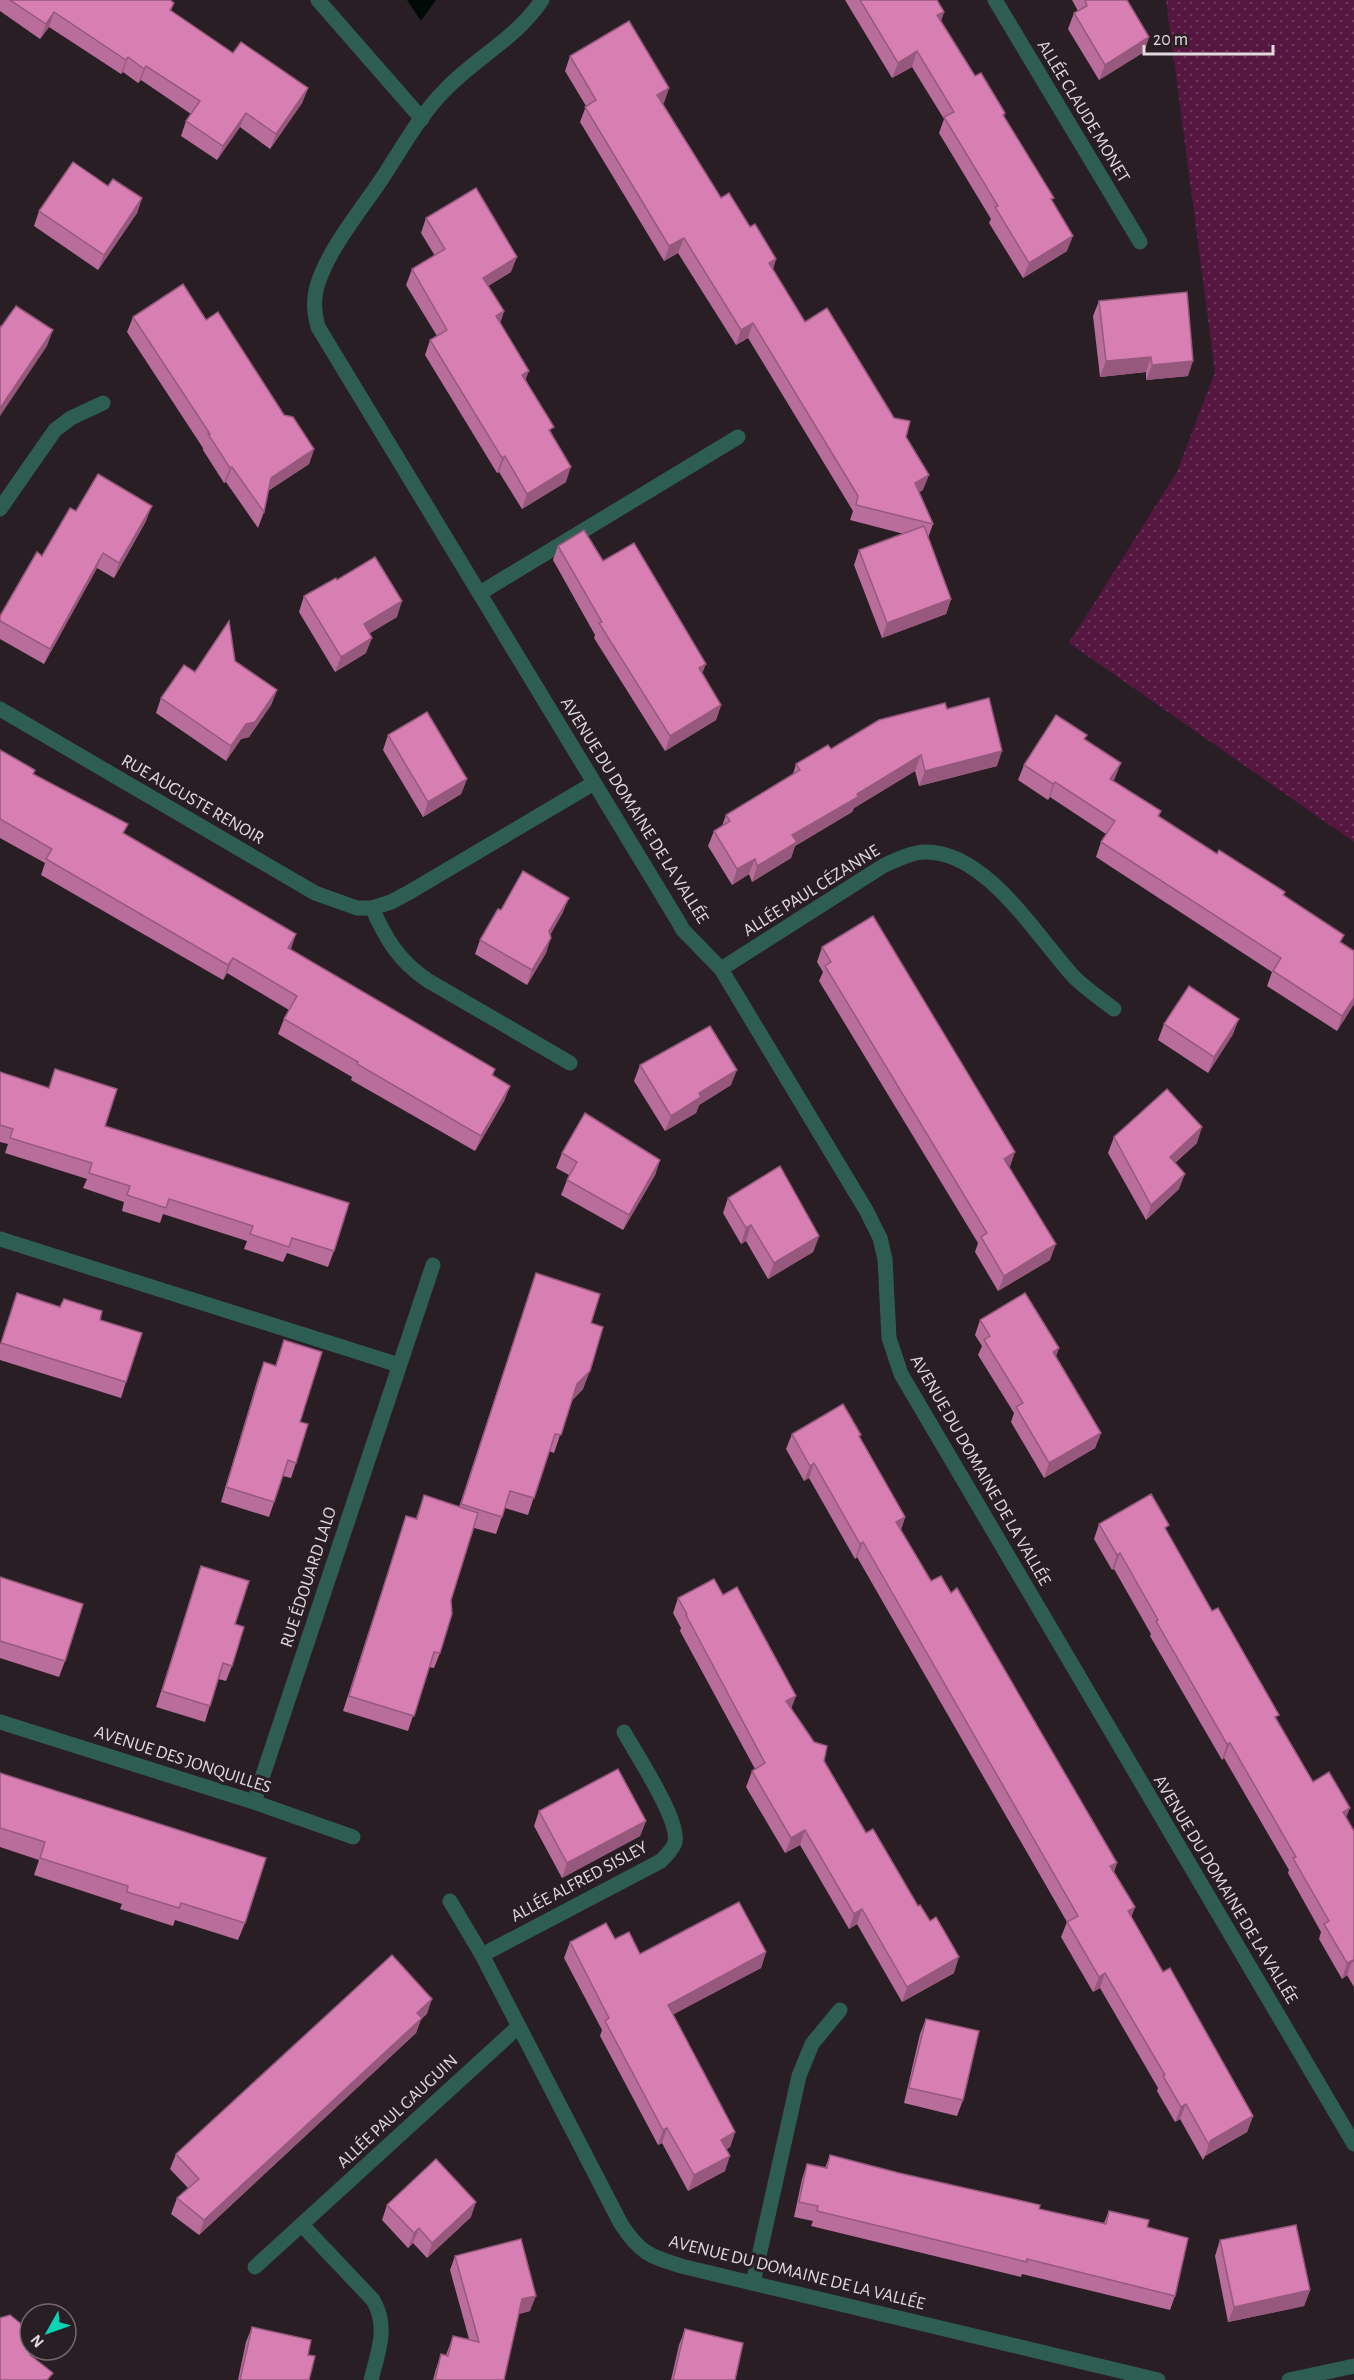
<svg xmlns="http://www.w3.org/2000/svg" width="1354" height="2380" viewBox="0 0 1354 2380" font-family="'Alegreya Sans',sans-serif">
  <defs>
    <pattern id="grass-dots" width="8" height="8" patternUnits="userSpaceOnUse" patternTransform="scale(1.5)"><rect width="8" height="8" fill="#55163f"/><path d="M2 2h.1M6 6h.1" fill="none" stroke="#6d375a" stroke-width="1.8" stroke-linecap="round"/></pattern>
  </defs>
  <rect width="100%" height="100%" fill="#291e24"/>
  <!-- grass -->
  <path fill="url(#grass-dots)" d="M1166 0H1354V842L1069 643 1177 472 1215 372Z"/>
  <!-- water -->
  <path fill="#000b08" d="M407 0H436L421 21Z"/>
  <g fill="none" stroke-linecap="round" stroke-linejoin="round">
    <!-- minor -->
    <g stroke="#2e5e53" stroke-width="15">
      <path d="M318 0 422 119"/>
      <path d="M542 0C517 38 475 58 445 90 419 116 401 150 381 180 359 213 329 248 317 286 313 300 314 313 318 327L678 921 683 930 721 969 866 1210 880 1238 885 1259 889 1338 901 1374 1354 2144"/>
      <path d="M995 0 1140 242"/>
      <path d="M0 509 55 430 71 418 103 403"/>
      <path d="M480 593 738 437"/>
      <path d="M0 709 315 893 357 908H372C386 939 398 960 427 980L570 1063"/>
      <path d="M372 908 391 902 408 893 594 783"/>
      <path d="M721 969 883 866C896 860 911 852 926 852 987 852 1037 937 1074 977 1086 989 1101 999 1114 1009"/>
      <path d="M0 1239 399 1365"/>
      <path d="M0 1722 254 1802 353 1837"/>
      <path d="M254 1802 433 1265"/>
      <path d="M450 1901 482 1955 621 2224C640 2253 649 2256 681 2266L1158 2380"/>
      <path d="M482 1955 661 1861C666 1855 673 1850 675 1842 680 1820 636 1754 624 1732"/>
      <path d="M302 2225 373 2300C389 2327 378 2352 371 2380"/>
      <path d="M255 2267 518 2027"/>
      <path d="M753 2283 799 2076 812 2044 840 2010"/>
      <path d="M1289 2380 1354 2366"/>
    </g>
  </g>
  <!-- wall -->
  <g fill="#b96d9a">
    <path d="M0 0H170L174 3 171 11 233 53 308 88 302 103 270 149 240 127 217 160 181 136 186 121 191 114 141 80 138 83 123 72 121 74 49 27 40 39 0 11Z"/>
    <path d="M845 0H937L944 12 941 21 975 76 1005 113 1004 117 1052 202 1067 251 1023 278 989 223 991 219 939 133 944 119 912 67 892 78Z"/>
    <path d="M1072 0H1127L1149 37 1144 52 1099 80 1068 29 1074 13 1078 11Z"/>
    <path d="M570 56 669 88 663 104 721 198 750 227 776 259 773 269 805 322 906 437 923 490 919 492 933 524 928 538 951 599 946 614 882 638 854 565 859 550 904 534 850 520 853 511 748 338 736 345 678 253 664 261 580 122 586 106 565 71Z"/>
    <path d="M108 186 142 198 137 213 98 270 34 226 39 211Z"/>
    <path d="M426 218 511 272 488 286 504 311 500 323 526 380 552 434 566 482 522 509 499 472 497 473 425 355 430 340 437 336 406 285 412 269 435 256 421 233Z"/>
    <path d="M1099 301 1188 376 1146 380V372L1100 377 1093 316Z"/>
    <path d="M133 317 206 320 284 415 314 449 309 464 268 491 264 512 258 528 226 482 224 483 203 450V448L127 332Z"/>
    <path d="M76 511 146 521 114 578 97 568 44 664 0 639V616L42 556Z"/>
    <path d="M558 546 603 561 702 674 721 705 716 720 665 751 594 638 595 635 553 560Z"/>
    <path d="M337 580 397 617 369 633 366 653 335 672 299 612 304 596Z"/>
    <path d="M235 661 277 690 271 705 249 737 241 739 226 761 156 713 161 698 195 672Z"/>
    <path d="M947 709 997 766 919 786 915 771 854 808 852 812 795 846 791 858 752 882 749 874 732 885 708 846 714 831 722 826 726 815 793 774 796 764Z"/>
    <path d="M388 735 467 779 461 794 423 817 383 750Z"/>
    <path d="M1085 740 1115 778 1113 781 1161 811 1159 816 1217 854 1285 892 1283 895 1341 943 1354 951V1004L1337 1031 1267 986 1272 972 1096 857 1101 842 1106 834 1050 797 1048 800 1018 780 1024 765Z"/>
    <path d="M0 750 35 770 33 774 124 834 290 949 495 1069 493 1076 510 1086 504 1101 475 1151 351 1080 352 1077 278 1034 284 1019 289 1010 227 973 223 980 41 875 45 863 0 838Z"/>
    <path d="M501 910 563 912 550 935 546 953 527 985 475 954 480 940Z"/>
    <path d="M822 947 1009 1167 1050 1260 998 1291 975 1252 978 1243 819 981 823 972 817 962Z"/>
    <path d="M1164 1024 1233 1034 1208 1073 1158 1040Z"/>
    <path d="M640 1065 731 1085 699 1105 696 1113 665 1131 634 1081Z"/>
    <path d="M0 1072 105 1126 334 1251 328 1267 287 1253 283 1262 244 1249 247 1241 163 1214 160 1223 122 1211 124 1202 83 1188 87 1179 5 1153 8 1144 0 1142Z"/>
    <path d="M1114 1137 1197 1143 1175 1163 1179 1189 1146 1220 1108 1153Z"/>
    <path d="M562 1153 660 1160 655 1175 623 1230 561 1195 569 1175 556 1168Z"/>
    <path d="M728 1198 819 1236 813 1252 768 1279 746 1241 741 1244 723 1213Z"/>
    <path d="M536 1273 591 1323 583 1389 572 1400 554 1453 549 1451 528 1515 505 1508 496 1534 474 1528 451 1600 440 1653 434 1668 429 1667 408 1731 343 1711 406 1516 416 1518 424 1495 459 1507Z"/>
    <path d="M17 1293 100 1320 126 1382 121 1398 0 1360V1345Z"/>
    <path d="M980 1320 1059 1348 1056 1356 1101 1433 1095 1448 1044 1478 1011 1422 1014 1413 978 1355 982 1346 975 1335Z"/>
    <path d="M284 1340 300 1422 296 1463 291 1478 283 1476 269 1517 221 1502 258 1378 264 1362 275 1366Z"/>
    <path d="M792 1434 860 1438 905 1517 901 1530 931 1581 1117 1863 1114 1872 1135 1907 1131 1917 1163 1972 1253 2116 1247 2132 1205 2156 1203 2160 1180 2119 1175 2122 1157 2091 1158 2088 1100 1988 1093 1992 1061 1937 1067 1922 857 1557 855 1559 809 1478 804 1481 786 1449Z"/>
    <path d="M1099 1524 1167 1532 1212 1611 1313 1782 1346 1818 1354 1831V1987L1347 1975 1342 1979 1319 1939 1321 1932 1288 1873 1289 1870 1224 1758 1222 1760 1150 1636 1151 1634 1114 1569 1112 1570 1094 1539Z"/>
    <path d="M201 1566 235 1624 232 1666 226 1681 218 1679 205 1722 156 1707Z"/>
    <path d="M0 1577 65 1661 59 1677 0 1658Z"/>
    <path d="M723 1595 791 1709 824 1761 866 1833 954 1973 902 2002 857 1924 849 1929 800 1845 785 1853 746 1787 752 1771 755 1769 680 1631 681 1628 673 1613 678 1598Z"/>
    <path d="M0 1773 245 1923 238 1940 175 1920 173 1926 120 1909 122 1904 34 1875 39 1860 0 1847Z"/>
    <path d="M539 1811 646 1821 640 1836 562 1878 534 1826Z"/>
    <path d="M615 1939 640 1954 766 1952 761 1968 673 2014 735 2132 730 2147 727 2149 725 2171 688 2191 662 2143 658 2145 600 2036 602 2030 564 1958 570 1942Z"/>
    <path d="M427 2014 421 2019 416 2033 199 2235 171 2214 177 2198 188 2188 170 2169 176 2154Z"/>
    <path d="M926 2019 963 2100 957 2116 904 2103 920 2034Z"/>
    <path d="M830 2155 1039 2209 1104 2223 1109 2211 1147 2227 1175 2296 1170 2310 1022 2274 1021 2277 811 2226 813 2221 794 2217 802 2179 807 2164 825 2168Z"/>
    <path d="M387 2205 471 2217 427 2258 413 2243 408 2248 382 2220Z"/>
    <path d="M1220 2240 1310 2290 1304 2306 1228 2322 1215 2256Z"/>
    <path d="M455 2256 530 2311 519 2314 504 2380H433L436 2369 441 2354 446 2355 453 2336 469 2339 450 2270Z"/>
    <path d="M252 2327 308 2355 309 2380H238L246 2342Z"/>
    <path d="M685 2329 735 2380H671L679 2345Z"/>
  </g>
  <!-- shaded-wall -->
  <g fill="#96597d">
    <path d="M54 12 49 27 40 39 46 24Z"/>
    <path d="M944 12 938 27 937 15Z"/>
    <path d="M1149 37 1144 52 1099 80 1105 65Z"/>
    <path d="M917 51 912 67 892 78 898 63Z"/>
    <path d="M128 57 123 72 121 74 126 60Z"/>
    <path d="M146 66 141 80 138 83 144 69Z"/>
    <path d="M308 88 302 103 270 149 276 134Z"/>
    <path d="M669 88 664 103 652 110 657 95Z"/>
    <path d="M246 113 240 127 217 160 223 146Z"/>
    <path d="M142 198 137 213 98 270 104 255Z"/>
    <path d="M1073 236 1067 251 1023 278 1029 263Z"/>
    <path d="M684 238 678 253 664 261 669 246Z"/>
    <path d="M517 257 511 272 477 293 483 278Z"/>
    <path d="M776 259 771 274 769 263Z"/>
    <path d="M504 311 499 326 496 316Z"/>
    <path d="M753 323 748 338 736 345 741 330Z"/>
    <path d="M53 330 47 346 0 416V408Z"/>
    <path d="M1151 357 1146 372 1100 377 1106 361Z"/>
    <path d="M1193 361 1188 376 1146 380 1152 365Z"/>
    <path d="M529 371 523 386 522 375Z"/>
    <path d="M314 449 309 464 265 493 271 478Z"/>
    <path d="M505 456 499 472 497 473 502 458Z"/>
    <path d="M232 467 226 482 224 483 230 468Z"/>
    <path d="M571 467 566 482 522 509 527 494Z"/>
    <path d="M929 475 923 490 910 498 915 483Z"/>
    <path d="M152 506 146 521 114 578 119 563Z"/>
    <path d="M103 553 97 568 44 664 50 649Z"/>
    <path d="M951 599 946 614 882 638 887 623Z"/>
    <path d="M402 601 397 617 359 640 364 624Z"/>
    <path d="M372 638 366 653 335 672 341 657Z"/>
    <path d="M706 664 700 679 699 668Z"/>
    <path d="M277 690 271 705 249 737 241 739 226 761 231 746 246 724Z"/>
    <path d="M721 705 716 720 665 751 670 736Z"/>
    <path d="M1002 751 997 766 919 786 925 771Z"/>
    <path d="M921 755 915 771 854 808 852 812 795 846 791 858 752 882 757 866 792 835 857 794Z"/>
    <path d="M1121 763 1115 778 1105 795 1110 779Z"/>
    <path d="M467 779 461 794 423 817 428 802Z"/>
    <path d="M1055 782 1050 797 1048 800 1053 784Z"/>
    <path d="M755 859 749 874 732 885 737 869Z"/>
    <path d="M569 898 563 912 544 946 549 931Z"/>
    <path d="M296 934 291 949 282 963 288 948Z"/>
    <path d="M551 938 546 953 527 985 532 970Z"/>
    <path d="M233 958 227 973 223 980 228 965Z"/>
    <path d="M1354 998V1004L1337 1031 1342 1016Z"/>
    <path d="M1239 1019 1233 1034 1208 1073 1214 1057Z"/>
    <path d="M737 1070 731 1085 699 1105 696 1113 665 1131 671 1116 699 1093Z"/>
    <path d="M510 1086 504 1101 475 1151 481 1136Z"/>
    <path d="M1202 1127 1197 1143 1164 1172 1170 1157Z"/>
    <path d="M1015 1152 1010 1167 1004 1159Z"/>
    <path d="M660 1160 655 1175 623 1230 629 1215Z"/>
    <path d="M1185 1174 1179 1189 1146 1220 1151 1205Z"/>
    <path d="M751 1225 746 1241 741 1244 746 1228Z"/>
    <path d="M819 1236 813 1252 768 1279 774 1263Z"/>
    <path d="M1056 1244 1050 1260 998 1291 1004 1276Z"/>
    <path d="M1059 1348 1053 1363V1352Z"/>
    <path d="M590 1371 583 1389 571 1402 577 1384Z"/>
    <path d="M1101 1433 1095 1448 1044 1478 1049 1463Z"/>
    <path d="M814 1463 809 1478 804 1481 810 1466Z"/>
    <path d="M905 1517 900 1533 896 1522Z"/>
    <path d="M863 1542 857 1557 855 1559 860 1544Z"/>
    <path d="M1120 1553 1114 1569 1112 1570 1117 1555Z"/>
    <path d="M796 1696 790 1712 786 1701Z"/>
    <path d="M1230 1743 1224 1758 1222 1760 1227 1744Z"/>
    <path d="M1350 1808 1344 1823 1343 1812Z"/>
    <path d="M646 1821 640 1836 562 1878 567 1863Z"/>
    <path d="M805 1830 800 1845 785 1853 791 1838Z"/>
    <path d="M1117 1863 1111 1878 1110 1866Z"/>
    <path d="M1135 1907 1129 1923 1128 1911Z"/>
    <path d="M862 1909 857 1924 849 1929 854 1914Z"/>
    <path d="M766 1952 761 1968 663 2020 668 2005Z"/>
    <path d="M959 1957 954 1973 902 2002 907 1987Z"/>
    <path d="M1353 1960 1347 1975 1342 1979 1347 1963Z"/>
    <path d="M1105 1973 1100 1988 1093 1992 1099 1977Z"/>
    <path d="M432 1999 427 2014 421 2019 416 2033 199 2235 204 2220Z"/>
    <path d="M1186 2104 1180 2119 1175 2122 1181 2107Z"/>
    <path d="M1253 2116 1247 2132 1205 2156 1210 2141Z"/>
    <path d="M667 2128 662 2143 658 2145 663 2130Z"/>
    <path d="M735 2132 730 2147 716 2155 721 2140Z"/>
    <path d="M730 2156 725 2171 688 2191 694 2175Z"/>
    <path d="M476 2202 471 2217 427 2258 432 2243Z"/>
    <path d="M419 2228 413 2243 408 2248 414 2233Z"/>
    <path d="M1310 2290 1304 2306 1228 2322 1234 2307Z"/>
    <path d="M536 2296 530 2311 517 2314 522 2299Z"/>
  </g>
  <!-- building -->
  <g fill="#d77fb3" stroke="#96597d" stroke-width="1.5">
    <path d="M10 0H170L174 3 170 10 233 53 241 42 308 88 276 134 246 113 223 146 186 121 200 101 146 66 144 69 128 57 126 60 54 12 46 24Z"/>
    <path d="M860 0H937L944 12 937 15 975 76 981 73 1005 113 1003 115 1054 198 1051 199 1073 236 1029 263 995 207 998 206 944 117 954 112 917 51 898 63Z"/>
    <path d="M1085 0H1127L1149 37 1105 65 1074 13 1087 6Z"/>
    <path d="M629 21 669 88 657 95 721 198 729 193 750 227 755 224 776 259 769 263 805 322 827 308 894 418 910 421 906 437 929 475 915 483 933 524 856 505 858 496 753 323 741 330 684 238 669 246 585 107 596 100 570 56Z"/>
    <path d="M73 162 108 186 113 179 142 198 104 255 39 211Z"/>
    <path d="M476 188 517 257 483 278 504 311 496 316 529 371 522 375 554 427 549 430 571 467 527 494 505 456 502 458 430 340 447 330 412 269 445 249 426 218Z"/>
    <path d="M183 284 206 320 218 312 284 415 293 417 314 449 271 478 264 512 232 467 230 468 208 434H210L133 317Z"/>
    <path d="M1187 292 1193 361 1152 365 1151 357 1106 361 1099 301Z"/>
    <path d="M16 306 53 330 0 408V326L1 327Z"/>
    <path d="M98 474 152 506 119 563 103 553 50 649 0 621V616L37 552 42 556 70 508 76 511Z"/>
    <path d="M924 526 951 599 887 623 859 550Z"/>
    <path d="M584 530 603 561 634 543 706 664 699 668 721 705 670 736 599 623 602 622 558 546Z"/>
    <path d="M375 557 402 601 364 624 372 638 341 657 304 596 336 578 337 580Z"/>
    <path d="M229 621 235 661 277 690 255 722 246 724 231 746 161 698 184 665 195 672Z"/>
    <path d="M989 698 1002 751 925 771 921 755 857 794 858 797 792 835 797 842 757 866 755 859 737 869 714 831 730 821 726 815 800 770 796 764 828 745 831 749 879 720 945 703 947 709Z"/>
    <path d="M427 712 467 779 428 802 388 735Z"/>
    <path d="M1056 715 1087 735 1084 739 1121 763 1110 779 1161 811 1158 816 1217 854 1219 850 1285 892 1283 895 1344 935 1340 942 1354 951V998L1342 1016 1273 971 1281 958 1101 842 1115 821 1055 782 1053 784 1024 765Z"/>
    <path d="M0 750 35 770 33 774 128 824 123 833 296 934 288 948 495 1069 492 1075 510 1086 481 1136 357 1064 358 1062 284 1019 297 996 233 958 228 965 46 859 52 849 0 819Z"/>
    <path d="M523 871 569 898 549 931 551 938 532 970 480 940 498 909 501 910Z"/>
    <path d="M873 916 1015 1152 1004 1159 1056 1244 1004 1276 981 1237 987 1233 825 966 831 962 822 947Z"/>
    <path d="M1189 986 1239 1019 1214 1057 1164 1024Z"/>
    <path d="M710 1026 737 1070 699 1093 701 1097 671 1116 640 1065Z"/>
    <path d="M55 1069 117 1089 105 1126 349 1203 334 1251 292 1238 289 1247 250 1234 253 1226 169 1199 166 1208 127 1195 130 1186 89 1173 92 1163 10 1138 13 1129 0 1125V1072L49 1088Z"/>
    <path d="M1167 1089 1202 1127 1170 1157 1185 1174 1151 1205 1114 1137Z"/>
    <path d="M585 1113 660 1160 629 1215 567 1180 577 1162 562 1153Z"/>
    <path d="M780 1166 819 1236 774 1263 751 1225 746 1228 728 1198Z"/>
    <path d="M536 1273 600 1294 591 1323 603 1327 590 1371 577 1384 561 1435 555 1434 534 1498 510 1491 502 1517 461 1504Z"/>
    <path d="M17 1293 60 1307 64 1299 102 1311 100 1320 142 1333 126 1382 1 1343Z"/>
    <path d="M1025 1293 1059 1348 1053 1352 1101 1433 1049 1463 1016 1407 1023 1403 984 1340 990 1336 980 1320Z"/>
    <path d="M284 1340 322 1352 300 1422 308 1424 296 1463 288 1460 274 1502 226 1487 264 1362 276 1366Z"/>
    <path d="M843 1404 861 1435 859 1436 905 1517 896 1522 931 1581 941 1576 951 1593 957 1588 1117 1863 1110 1866 1135 1907 1128 1911 1163 1972 1170 1968 1253 2116 1210 2141 1209 2145 1186 2104 1181 2107 1163 2076 1165 2075 1105 1973 1099 1977 1067 1922 1078 1916 863 1542 860 1544 814 1463 810 1466 792 1434Z"/>
    <path d="M1151 1494 1169 1525 1165 1528 1212 1611 1218 1608 1279 1715 1275 1717 1313 1782 1329 1772 1350 1808 1343 1812 1354 1831V1962L1353 1960 1347 1963 1324 1924 1329 1921 1293 1858 1296 1857 1230 1743 1227 1744 1156 1621 1158 1620 1120 1553 1117 1555 1099 1524Z"/>
    <path d="M424 1495 478 1513 451 1600 452 1614 440 1653 434 1652 414 1716 349 1696 406 1516 417 1519Z"/>
    <path d="M201 1566 249 1581 235 1624 244 1627 232 1666 223 1663 210 1706 162 1691Z"/>
    <path d="M0 1577 83 1604 65 1661 0 1641Z"/>
    <path d="M714 1579 723 1595 737 1587 796 1696 786 1701 814 1742 827 1746 824 1761 866 1833 873 1829 918 1906 920 1905 930 1921 936 1917 959 1957 907 1987 862 1909 854 1914 805 1830 791 1838 752 1771 765 1763 686 1615 687 1614 678 1598Z"/>
    <path d="M618 1769 646 1821 567 1863 539 1811Z"/>
    <path d="M0 1773 266 1858 245 1923 181 1903 179 1908 127 1892 128 1886 40 1858 45 1842 0 1828Z"/>
    <path d="M739 1902 766 1952 668 2005 735 2132 721 2140 730 2156 694 2175 667 2128 663 2130 605 2021 609 2018 570 1942 606 1923 615 1939 629 1932 640 1954Z"/>
    <path d="M392 1955 432 1999 417 2013 422 2018 204 2220 177 2198 199 2179 176 2154Z"/>
    <path d="M926 2019 979 2031 963 2100 909 2088Z"/>
    <path d="M830 2155 899 2173 1040 2205 1039 2209 1106 2224 1109 2211 1149 2220 1147 2227 1188 2238 1175 2296 1027 2259V2262L817 2211 818 2206 799 2202 807 2164 827 2168Z"/>
    <path d="M436 2159 476 2202 432 2243 419 2228 414 2233 387 2205Z"/>
    <path d="M1296 2225 1310 2290 1234 2307 1220 2240Z"/>
    <path d="M521 2239 536 2296 522 2299 504 2380H435L441 2354 448 2356 453 2336 479 2342 455 2256Z"/>
    <path d="M10 2315 30 2331V2355L53 2373 47 2380H0V2318Z"/>
    <path d="M252 2327 311 2340 308 2355 315 2356 309 2380H240Z"/>
    <path d="M685 2329 743 2343 735 2380H673Z"/>
  </g>
  <g text-anchor="middle" stroke-width="6" stroke-linejoin="round" paint-order="stroke">
    <!-- street labels -->
    <g font-size="18" fill="#e0d8dc" stroke="#291e24">
      <text transform="translate(1084 111) rotate(59)" y="6">ALLÉE CLAUDE MONET</text>
      <text transform="translate(193 799) rotate(30)" y="6">RUE AUGUSTE RENOIR</text>
      <text transform="translate(635 810) rotate(58)" y="6">AVENUE DU DOMAINE DE LA VALLÉE</text>
      <text transform="translate(811 890) rotate(-32)" y="6">ALLÉE PAUL CÉZANNE</text>
      <text transform="translate(981 1470) rotate(60)" y="6">AVENUE DU DOMAINE DE LA VALLÉE</text>
      <text transform="translate(308 1577) rotate(-72)" y="6">RUE ÉDOUARD LALO</text>
      <text transform="translate(183 1759) rotate(18)" y="6">AVENUE DES JONQUILLES</text>
      <text transform="translate(579 1881) rotate(-28)" y="6">ALLÉE ALFRED SISLEY</text>
      <text transform="translate(1226 1889) rotate(59)" y="6">AVENUE DU DOMAINE DE LA VALLÉE</text>
      <text transform="translate(397 2111) rotate(-43)" y="6">ALLÉE PAUL GAUGUIN</text>
      <text transform="translate(797 2272) rotate(14)" y="6">AVENUE DU DOMAINE DE LA VALLÉE</text>
    </g>
  </g>
  <!-- north arrow -->
  <g transform="translate(48 2332) rotate(230)"><circle r="28" fill="#291e24" stroke="#72686e" stroke-width="1.5"/>
  <path d="M0-4.5L10 22L0 15L-10 22Z" fill="#09d5b5"/>
  <text y="-9" font-size="16" font-weight="bold" text-anchor="middle" fill="#e0d8dc">N</text>
  </g>
  <!-- scale -->
  <path d="M1144 45v9h129v-9" fill="none" stroke="#e0d8dc" stroke-width="3"/>
  <text x="1153" y="45" font-size="18" fill="#e0d8dc" stroke="#291e24" stroke-width="4.5" paint-order="stroke">20 m</text>
</svg>
